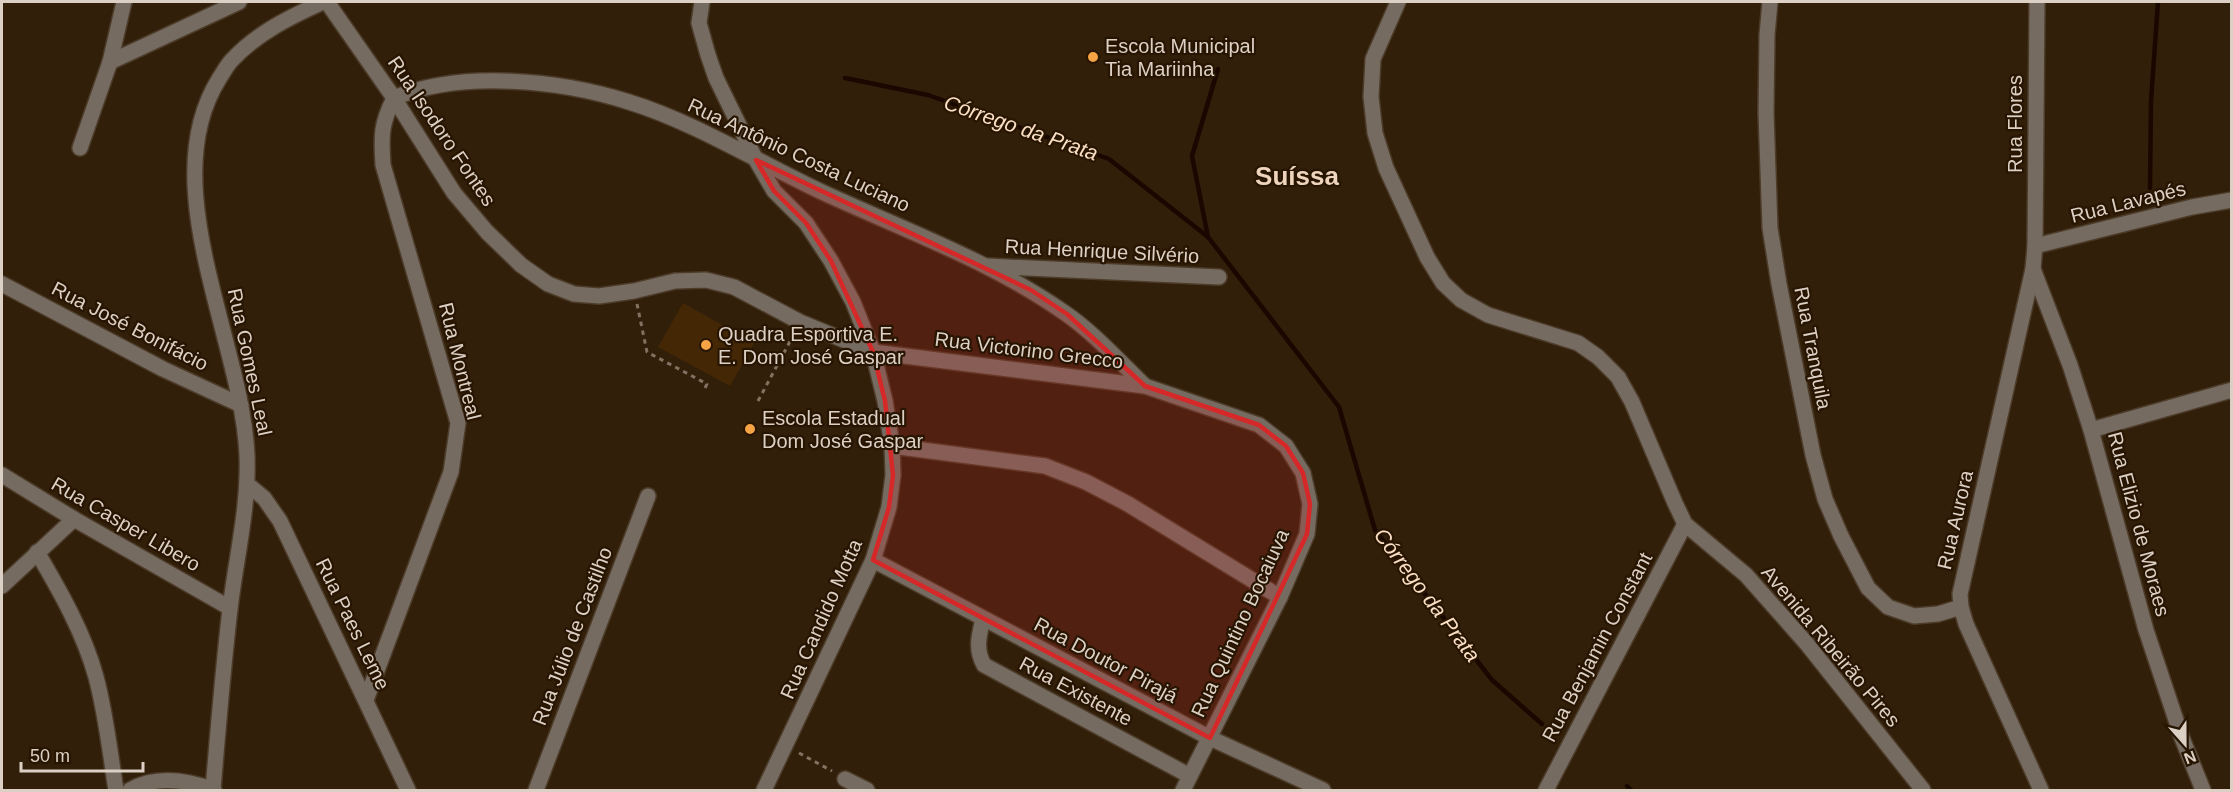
<svg xmlns="http://www.w3.org/2000/svg" width="2233" height="792" viewBox="0 0 2233 792" font-family="Helvetica,sans-serif">
  <rect width="100%" height="100%" fill="#311f0a"/>
  <!-- green -->
  <path fill="#442806" d="M683 303 754 343 730 386 658 347Z"/>
  <g fill="none" stroke-linecap="round" stroke-linejoin="round">
    <!-- stream -->
    <g stroke="#1a0700" stroke-width="4.5">
      <path d="M845 78 928 95 1109 159 1208 237 1339 407 1375 530 1492 680 1542 724"/>
      <path d="M2150 188 2151 101 2158 2"/>
      <path d="M1208 237 1192 156 1218 69"/>
      <path d="M1627 786 1631 790"/>
    </g>
    <!-- minor casing -->
    <g stroke="#4c3b28" stroke-width="18">
      <g id="minor">
        <path d="M327 2 394 98 454 193 487 232 521 265 548 284 574 294 599 296 634 291 675 281 706 280 734 287 800 322 873 352 1145 386 1259 425 1286 446 1303 473 1310 504 1307 534 1280 597 1183 790"/>
        <path d="M702 2 699 23 708 55 716 78 756 160 774 191 806 223 831 261 853 302 873 352 885 401 892 446 893 475 889 507 873 560 764 790"/>
        <path d="M1398 2 1373 59 1371 97 1375 133 1386 168 1427 257 1443 283 1461 300 1488 315 1578 343 1598 357 1618 377 1632 402 1675 503 1685 524 1746 575 1807 644 1923 790"/>
        <path d="M1770 2 1767 35 1766 113 1770 228 1779 284 1813 455 1825 499 1841 536 1868 588 1888 607 1914 616 1938 614 1961 607"/>
        <path d="M2037 2 2035 246 2033 269 1960 594 1961 607 1966 624 2041 790"/>
        <path d="M110 62 239 2"/>
        <path d="M80 148 110 62 124 2"/>
        <path d="M2035 246 2192 207 2232 200"/>
        <path d="M987 266 1219 277"/>
        <path d="M2033 269 2070 365 2091 430 2146 630 2182 738 2203 790"/>
        <path d="M2 284 163 369 241 405"/>
        <path d="M2091 430 2232 390"/>
        <path d="M892 446 1045 466 1086 482 1128 504 1280 597"/>
        <path d="M2 475 74 519 230 608"/>
        <path d="M247 484 264 498 280 521 408 790"/>
        <path d="M37 552C60 591 84 633 96 677 106 714 110 753 116 790"/>
        <path d="M873 560 1210 738 1323 790"/>
        <path d="M2 586 74 519"/>
        <path d="M983 619C979 636 975 649 984 665L1190 776"/>
        <path d="M366 700 451 472 458 423 383 165C381 135 381 124 394 98 462 70 560 80 629 102 694 122 760 163 822 192 904 230 991 261 1065 313 1094 333 1119 361 1145 386"/>
        <path d="M845 779 867 790"/>
        <path d="M130 790C156 775 187 780 214 790"/>
        <path d="M213 790C218 729 223 669 230 609 236 558 249 507 247 455 242 341 153 184 219 79 223 73 227 65 232 60 257 33 290 17 323 2"/>
        <path d="M536 790 648 496"/>
        <path d="M1546 790 1685 524"/>
      </g>
    </g>
    <!-- path -->
    <g stroke="#817261" stroke-width="3" stroke-dasharray="4.5 4.5" stroke-linecap="butt">
      <path d="M637 304 647 352 707 384 703 392"/>
      <path d="M758 401 794 334"/>
      <path d="M799 753 832 771"/>
    </g>
    <!-- minor -->
    <use href="#minor" stroke="#756b61" stroke-width="15"/>
  </g>
  <!-- marked area -->
  <path fill="#d62828" fill-opacity="0.2" stroke="#d62828" stroke-width="4.5" stroke-linejoin="round" d="M756 160 1031 290 1067 314 1145 386 1259 425 1286 446 1303 473 1310 504 1307 534 1210 738 873 560 889 507 893 475 885 401 873 352 831 261 806 223 774 191Z"/>
  <!-- markers -->
  <g fill="#f5a345" stroke="#271502" stroke-width="2">
    <circle cx="1093" cy="57" r="6"/>
    <circle cx="706" cy="345" r="6"/>
    <circle cx="750" cy="429" r="6"/>
  </g>
  <g text-anchor="middle" stroke-width="4.5" stroke-linejoin="round" paint-order="stroke">
    <!-- poi labels -->
    <g font-size="20" fill="#dcd0c4" stroke="#271502" text-anchor="start">
      <text x="1105" y="53">Escola Municipal<tspan x="1105" dy="23">Tia Mariinha</tspan></text>
      <text x="718" y="341">Quadra Esportiva E.<tspan x="718" dy="23">E. Dom José Gaspar</tspan></text>
      <text x="762" y="425">Escola Estadual<tspan x="762" dy="23">Dom José Gaspar</tspan></text>
    </g>
    <!-- street labels -->
    <g font-size="20" fill="#dcd0c4" stroke="#271502">
      <text transform="translate(2015 124) rotate(-90)" y="7">Rua Flores</text>
      <text transform="translate(442 131) rotate(56)" y="7">Rua Isodoro Fontes</text>
      <text transform="translate(799 155) rotate(25)" y="7">Rua Antônio Costa Luciano</text>
      <text transform="translate(2128 202) rotate(-14)" y="7">Rua Lavapés</text>
      <text transform="translate(1102 251) rotate(3)" y="7">Rua Henrique Silvério</text>
      <text transform="translate(130 326) rotate(27)" y="7">Rua José Bonifácio</text>
      <text transform="translate(1813 348) rotate(79)" y="7">Rua Tranquila</text>
      <text transform="translate(1029 350) rotate(7)" y="7">Rua Victorino Grecco</text>
      <text transform="translate(460 361) rotate(76)" y="7">Rua Montreal</text>
      <text transform="translate(250 362) rotate(78)" y="7">Rua Gomes Leal</text>
      <text transform="translate(1955 520) rotate(-77)" y="7">Rua Aurora</text>
      <text transform="translate(126 524) rotate(30)" y="7">Rua Casper Libero</text>
      <text transform="translate(2139 524) rotate(75)" y="7">Rua Elizio de Moraes</text>
      <text transform="translate(821 619) rotate(-66)" y="7">Rua Candido Motta</text>
      <text transform="translate(1240 623) rotate(-65)" y="7">Rua Quintino Bocaiuva</text>
      <text transform="translate(353 624) rotate(64)" y="7">Rua Paes Leme</text>
      <text transform="translate(572 636) rotate(-69)" y="7">Rua Júlio de Castilho</text>
      <text transform="translate(1831 646) rotate(50)" y="7">Avenida Ribeirão Pires</text>
      <text transform="translate(1597 647) rotate(-62)" y="7">Rua Benjamin Constant</text>
      <text transform="translate(1106 660) rotate(28)" y="7">Rua Doutor Pirajá</text>
      <text transform="translate(1076 691) rotate(28)" y="7">Rua Existente</text>
    </g>
    <!-- water labels -->
    <g font-size="21" font-style="italic" fill="#fadfc5" stroke="#271502">
      <text transform="translate(1021 128) rotate(19)" y="7">Córrego da Prata</text>
      <text transform="translate(1427 595) rotate(53)" y="7">Córrego da Prata</text>
    </g>
    <!-- district labels -->
    <g font-size="26" font-weight="bold" fill="#eed4bc" stroke="#271502">
      <text x="1297" y="185">Suíssa</text>
    </g>
  </g>
  <!-- border -->
  <rect width="2233" height="792" fill="none" stroke="#dcd0c4" stroke-width="6"/>
  <!-- north arrow -->
  <g transform="translate(2185 744) rotate(159)" stroke="#271502" stroke-width="4.5" paint-order="stroke">
  <path d="M0-4.5L10 22L0 15L-10 22Z" fill="#dcd0c4"/>
  <text y="-9" font-size="16" font-weight="bold" text-anchor="middle" fill="#dcd0c4">N</text>
  </g>
  <!-- scale -->
  <path d="M21 762v9h122v-9" fill="none" stroke="#dcd0c4" stroke-width="3"/>
  <text x="30" y="762" font-size="18" fill="#dcd0c4" stroke="#271502" stroke-width="4.5" paint-order="stroke">50 m</text>
</svg>
